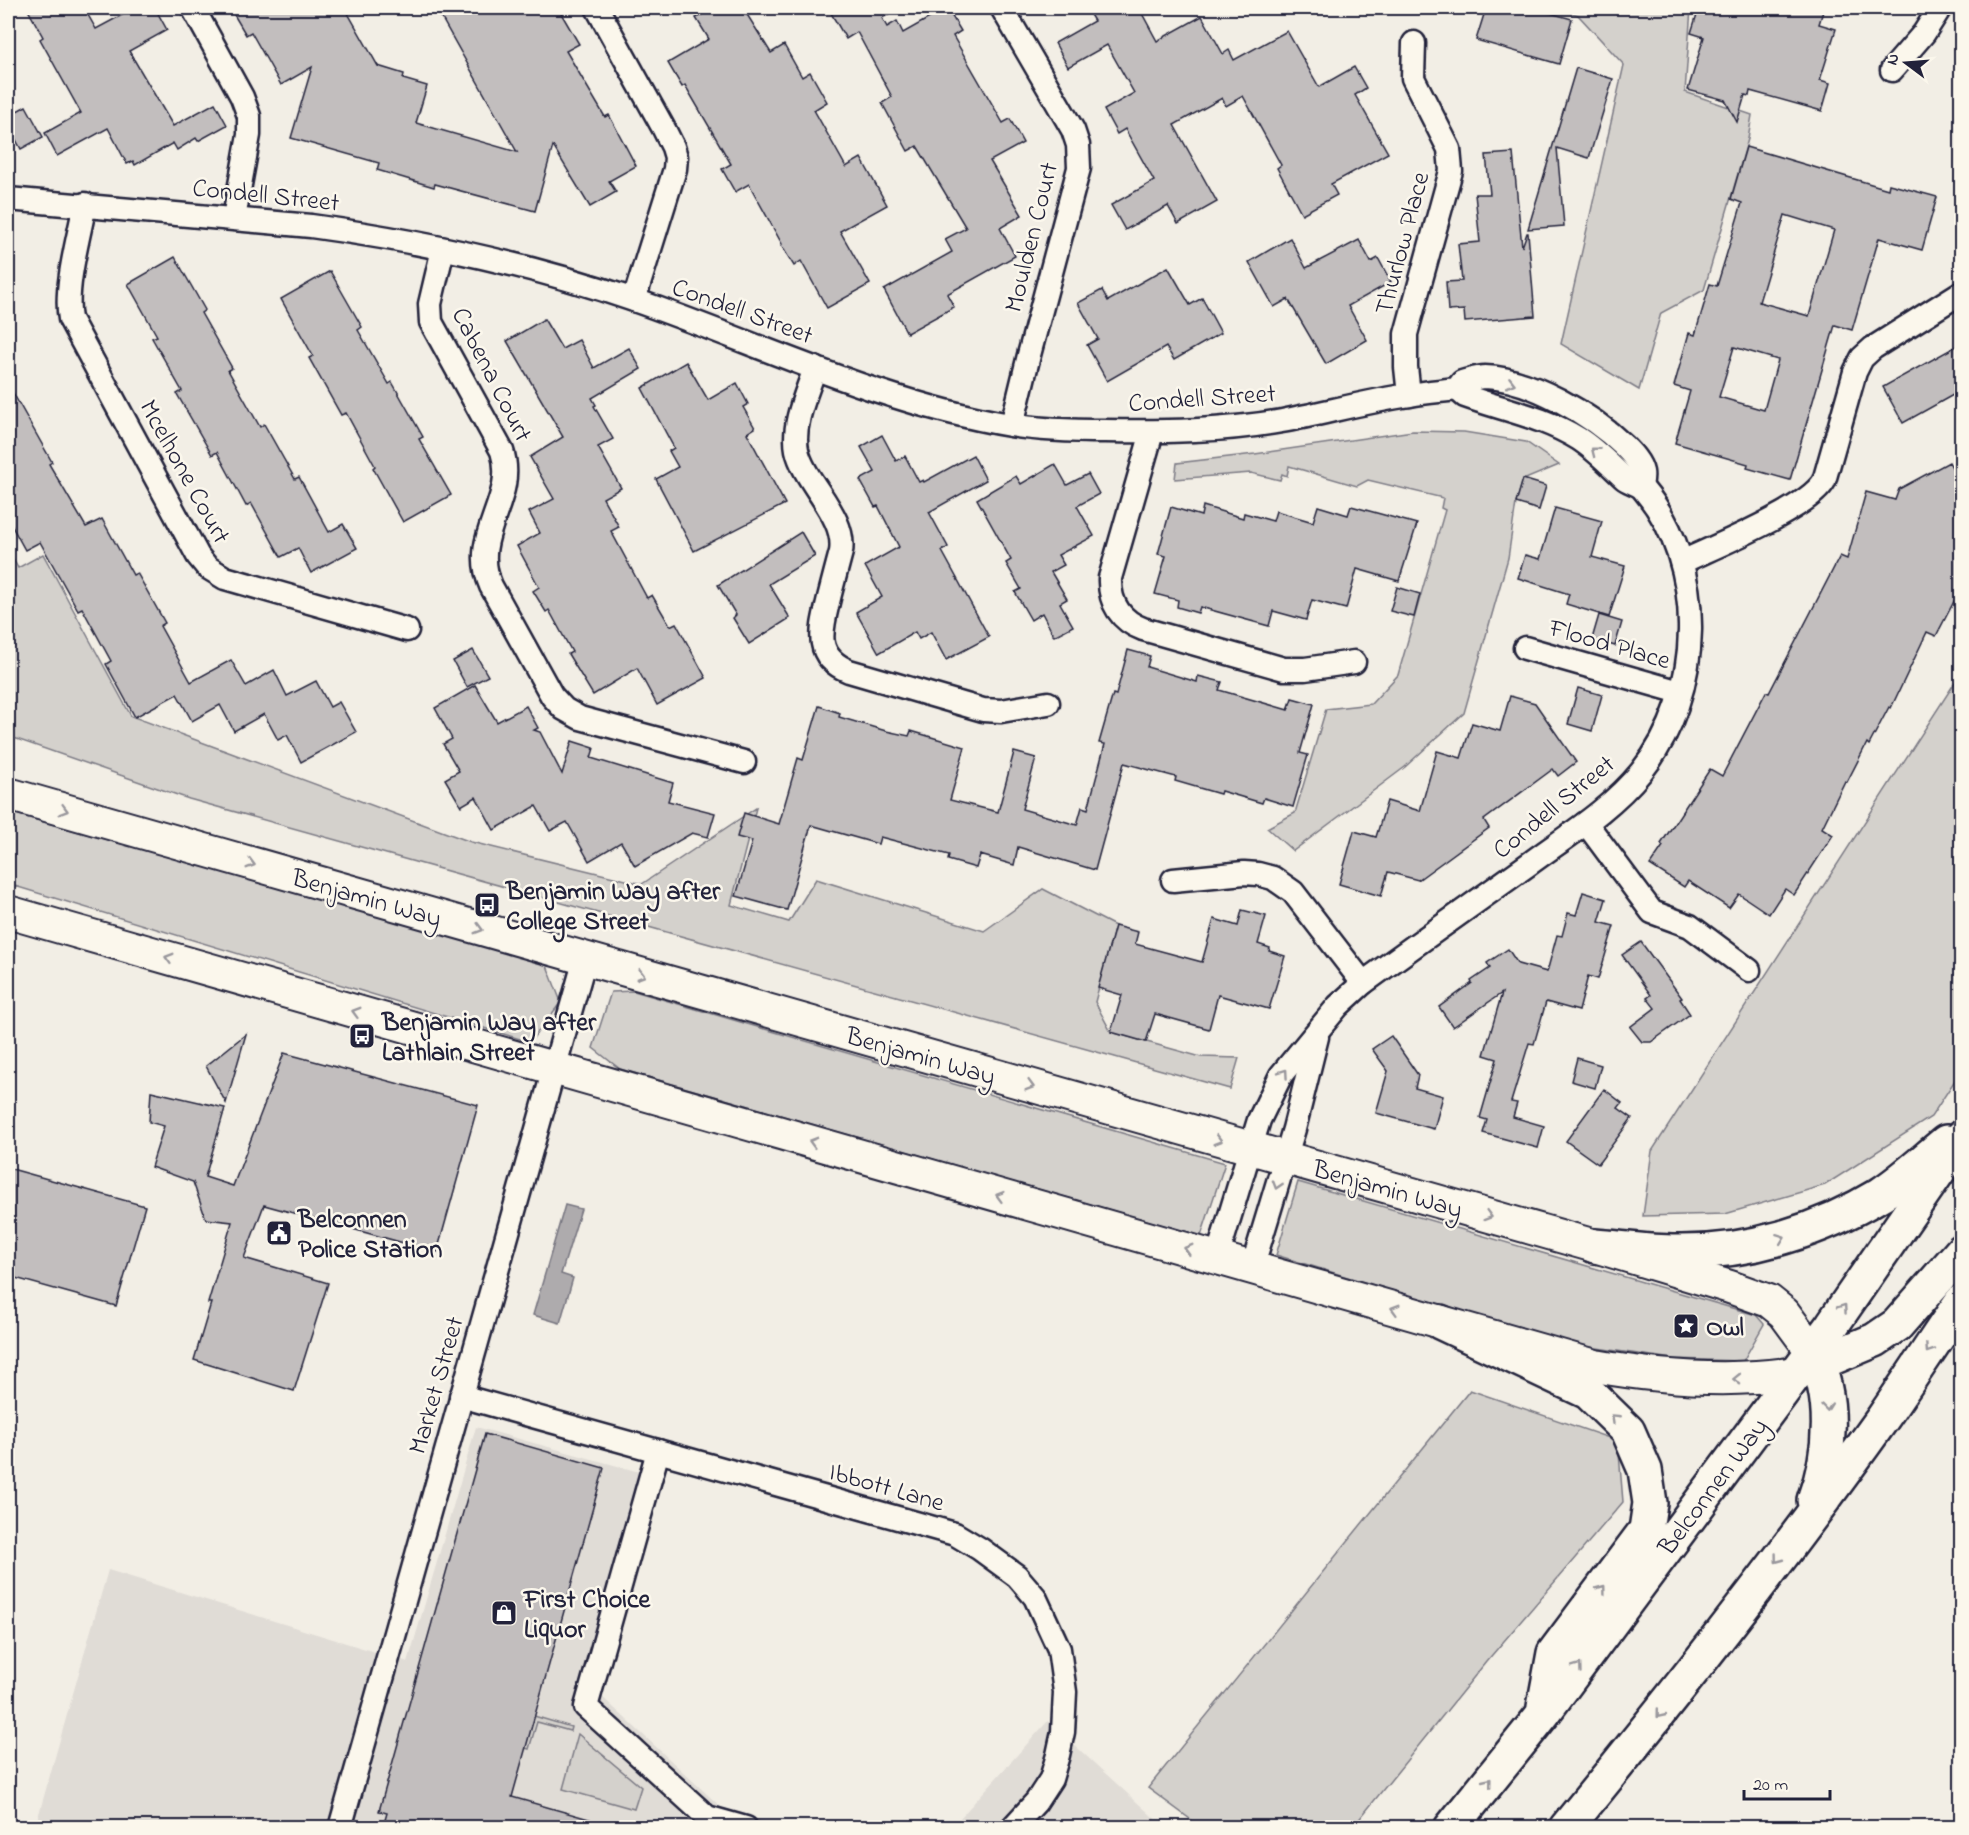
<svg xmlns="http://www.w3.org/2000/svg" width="1969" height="1835" viewBox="0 0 1969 1835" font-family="'Indie Flower',sans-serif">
  <rect width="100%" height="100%" fill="#f2eee5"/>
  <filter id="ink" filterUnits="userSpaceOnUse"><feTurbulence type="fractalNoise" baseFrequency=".0167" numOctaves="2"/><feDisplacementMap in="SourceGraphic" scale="12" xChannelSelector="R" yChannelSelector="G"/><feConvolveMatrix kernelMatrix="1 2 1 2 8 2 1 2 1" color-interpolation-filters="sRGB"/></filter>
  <g filter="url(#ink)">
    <!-- built -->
    <g fill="#e0dcd6">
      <path d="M476 1427 643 1473 585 1681 723 1809 785 1827 35 1828 108 1570 408 1662Z"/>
      <path d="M1048 1721 1164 1827 951 1828Z"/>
    </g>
    <!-- green -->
    <g fill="#d4d1cc" stroke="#7b7a84" stroke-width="1.5">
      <path d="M1556 8H1691L1685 92 1752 115 1748 139 1704 290 1661 313 1639 390 1561 344 1624 65 1578 15Z"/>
      <path d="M1413 431 1464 432 1526 442 1559 465 1523 480 1516 503 1508 558 1464 713 1405 767 1293 851 1267 828 1295 813 1326 709 1371 704 1398 675 1445 510 1441 508 1443 498 1368 480 1357 486 1289 466 1287 476 1282 474 1280 480 1251 473 1175 479 1177 463 1255 454Z"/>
      <path d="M8 550 18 568 43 554 131 716 471 842 642 884 756 808 731 905 789 922 816 879 984 931 1043 889 1115 926 1095 1002 1111 1032 1201 1057 1239 1058 1230 1089 189 799 8 736Z"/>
      <path d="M1961 673V1071L1931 1117 1825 1185 1725 1214 1643 1216 1652 1151Z"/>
      <path d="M8 812 546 963 561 1002 530 1042 8 884Z"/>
      <path d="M634 991 1225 1163 1201 1236 620 1069 593 1048 611 992Z"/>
      <path d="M1298 1182 1756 1315 1764 1324 1743 1361 1673 1359 1562 1343 1276 1255Z"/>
      <path d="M1470 1390 1618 1441 1623 1502 1486 1662 1353 1827H1201L1148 1788Z"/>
      <path d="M534 1716 571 1727 570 1731 537 1722 529 1749 525 1748Z"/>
      <path d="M578 1734 641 1787 634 1809 563 1789Z"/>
    </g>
    <!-- water -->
    <path fill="#aeabad" stroke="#76747f" stroke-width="1.5" d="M565 1205 581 1209 561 1274 573 1278 560 1323 533 1315Z"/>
    <!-- building -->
    <g fill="#c2bebe" stroke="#22223b" stroke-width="1.5" fill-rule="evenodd">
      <path d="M27 8H84L96 29 135 8H155L167 30 129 51 173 126 215 103 227 125 198 141 196 138 177 150 173 143 135 165 133 161 127 164 108 128 57 156 45 133 81 113 40 39 43 37Z"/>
      <path d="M230 8H345L378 66 404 74 403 79 427 86 416 123 517 152 436 8H558L579 44 566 51 605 117 609 115 636 166 609 181 616 192 590 207 553 146 535 211 435 184 434 187 377 170 379 163 291 138 312 67 281 85 251 32 246 35Z"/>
      <path d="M713 8H743L771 53 784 45 802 77 810 72 827 102 814 110 846 167 861 158 887 205 840 231 870 284 827 308 801 261 794 266 781 245 782 244 749 184 735 192 722 169 731 164 685 85 682 87 668 63 709 39 696 18Z"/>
      <path d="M828 8H899L882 18 887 27 897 21 903 33 947 8 961 31 953 36 1003 123 1010 119 1023 143 990 161 1022 215 1000 228 1015 256 947 294 954 307 907 333 884 290 952 252 945 239 966 228 917 146 908 151 882 103 892 97 857 32 846 39Z"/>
      <path d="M1086 8H1139L1157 41 1202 16 1223 54 1229 50 1234 60 1287 31 1319 87 1354 67 1366 88 1355 95 1388 153 1331 184 1337 195 1302 214 1277 168 1281 165 1243 96 1226 106 1222 98 1174 125 1217 202 1178 224 1168 206 1125 230 1111 205 1154 181 1125 129 1117 134 1104 110 1134 93 1107 45 1068 67 1055 43 1094 21Z"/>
      <path d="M1486 8H1532L1572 19 1559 64 1476 40Z"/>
      <path d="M1699 8H1824L1819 24 1836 29 1820 80 1830 83 1822 111 1750 91 1749 96 1745 95 1737 122 1725 100 1688 90 1704 37 1691 33Z"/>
      <path d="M1576 68 1613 79 1589 158 1557 148 1564 226 1528 229Z"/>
      <path d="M26 106 43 137 21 149 8 125V116Z"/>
      <path d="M1746 147 1888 189 1889 184 1937 197 1922 250 1879 238 1852 330 1835 325 1790 480 1747 468 1748 464 1675 443 1690 391 1674 386 1689 333 1695 335 1710 284 1717 286 1742 203 1731 199ZM1785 215 1834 230 1809 316 1759 302ZM1734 347 1778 360 1764 410 1719 397Z"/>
      <path d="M1513 153 1522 247 1527 233H1528L1535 316 1465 322 1464 310 1448 311 1446 282 1462 281 1458 244 1480 242 1475 194H1490L1486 155Z"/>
      <path d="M1290 238 1306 268 1359 240 1371 262 1378 258 1391 282 1348 306 1367 340 1326 364 1288 299 1274 307 1249 262Z"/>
      <path d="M175 257 205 310 201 313 232 368 228 370 260 427 264 424 295 479 299 477 329 532 343 524 357 548 311 573 298 548 281 557 251 503 246 506 217 452 212 455 177 394 182 391 152 338 157 336 128 284Z"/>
      <path d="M1168 267 1190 305 1202 298 1221 333 1174 360 1166 347 1107 381 1087 345 1098 339 1078 303 1102 290 1108 301Z"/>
      <path d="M330 271 362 327 358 330 389 384 392 382 423 437 419 439 451 495 403 522 373 468 375 466 346 413 341 415 309 358 313 356 281 299Z"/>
      <path d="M544 319 562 349 579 340 594 368 629 348 641 369 592 398 596 405 594 406 613 439 598 447 621 488 603 498 619 527 611 531 647 598 652 595 670 626 676 623 706 678 657 705 637 668 593 695 568 654 572 652 549 610 546 612 533 591 539 587 517 546 540 533 529 512 554 499 530 457 563 437 507 341Z"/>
      <path d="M1962 343V390L1903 423 1883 387Z"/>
      <path d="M686 362 708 400 737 383 748 404 743 407 755 428 747 433 785 504 694 551 656 479 678 467 669 451 674 448 642 388Z"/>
      <path d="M8 384 52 462 49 464 86 527 102 519 133 575 137 573 165 623 160 626 191 682 231 660 246 686 274 670 287 696 316 681 330 707 339 702 356 732 301 762 287 735 278 740 264 714 234 731 220 705 192 721 177 694 135 717 106 664 111 661 82 608 78 610 40 542 25 550 8 519Z"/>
      <path d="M882 435 896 461 905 456 919 482 923 480 924 482 973 455 986 480 929 512 948 547 942 551 989 637 946 660 931 632 919 639 915 632 879 653 856 612 882 597 865 566 899 547 878 506 875 507 860 480 875 472 861 447Z"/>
      <path d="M1949 462 1962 485V586L1936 636 1927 632 1891 708 1889 707 1869 745 1867 743 1847 782 1845 781 1822 828 1833 835 1794 895 1785 889 1769 914 1739 894 1729 908 1688 881 1684 887 1650 865 1663 846 1661 844 1710 769 1722 776 1766 692 1769 693 1840 556 1847 559 1866 492 1895 500 1899 489Z"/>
      <path d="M1055 464 1067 485 1088 474 1099 494 1077 506 1094 536 1058 555 1064 565 1051 572 1067 599 1060 603 1073 626 1054 636 1042 613 1031 620 1015 592 1021 589 1006 563 1011 560 977 499 1016 476 1021 484Z"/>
      <path d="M1523 479 1546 486 1539 510 1516 503Z"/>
      <path d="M1203 506 1243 518 1244 513 1273 521 1276 511 1313 522 1318 506 1348 515 1351 506 1417 524 1399 581 1357 569 1346 609 1312 600 1306 620 1273 611 1269 626 1200 607 1198 613 1177 607 1178 600 1155 594 1166 556 1158 554 1171 507 1201 516Z"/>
      <path d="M1555 508 1602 521 1592 557 1625 566 1609 617 1566 604 1569 594 1518 578 1525 555 1540 559Z"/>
      <path d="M801 532 815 556 769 584 790 618 749 644 733 618 736 615 718 585Z"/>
      <path d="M1397 587 1420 594 1414 617 1390 611Z"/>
      <path d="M1599 615 1622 622 1615 646 1592 639Z"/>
      <path d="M473 650 488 676 467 687 453 661Z"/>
      <path d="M1128 650 1150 656 1147 667 1197 682 1198 676 1222 682 1219 690 1288 710 1292 698 1314 704 1300 753 1308 755 1293 807 1264 798 1262 803 1221 791 1220 794 1175 781 1176 777 1124 763 1095 870 1018 847 1014 865 980 855 976 868 948 860 949 855 880 837 878 844 811 825 787 910 736 896 752 841 737 837 744 813 779 824 798 758 803 760 819 706 840 713 839 717 886 731 909 736 911 731 965 747 950 800 998 812 1014 752 1036 758 1022 809 1077 825 1082 807 1088 809 1105 744 1099 743 1113 694 1116 695Z"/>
      <path d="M475 685 497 722 526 706 538 728 534 730 540 732 562 774 572 741 594 748 591 758 673 783 668 801 715 813 708 837 692 833 635 866 621 842 589 861 567 822 550 831 536 806 494 830 476 797 461 806 445 779 459 771 443 744 452 739 435 708Z"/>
      <path d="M1578 688 1602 695 1592 731 1568 724Z"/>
      <path d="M1510 696 1535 703 1576 762 1558 776 1553 769 1484 820 1489 828 1418 880 1388 872 1381 896 1339 884 1354 831 1376 837 1387 801 1420 811 1437 751 1461 758 1472 723 1500 731Z"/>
      <path d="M1583 892 1606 899 1599 922 1614 926 1598 979 1588 976 1579 1011 1546 1002 1534 1044 1529 1043 1511 1102 1517 1103 1513 1117 1544 1126 1538 1148 1483 1133 1487 1120 1480 1118 1497 1059 1484 1055 1502 993 1453 1027 1439 1007 1472 983 1471 981 1490 968 1487 963 1508 949 1518 964 1547 972 1557 935 1562 936 1568 913 1576 915Z"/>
      <path d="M1242 910 1266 916 1258 944 1270 948 1269 951 1285 956 1269 1009 1218 995 1209 1029 1155 1014 1146 1042 1111 1032 1122 995 1098 988 1115 926 1138 932 1135 944 1202 962 1214 919 1238 926Z"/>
      <path d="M1641 942 1682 998 1680 999 1690 1014 1651 1042H1642L1630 1027 1655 1008 1647 998 1651 995 1622 955Z"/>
      <path d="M246 1034 226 1103 206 1066Z"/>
      <path d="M1391 1036 1418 1075 1415 1088 1443 1096 1434 1129 1376 1113 1388 1071 1372 1049Z"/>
      <path d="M284 1053 478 1105 437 1252 264 1205 244 1258 328 1283 294 1391 194 1360 211 1303H208L232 1222 206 1219 193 1182 151 1167 164 1126 149 1122 151 1091 225 1108 205 1177 233 1186Z"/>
      <path d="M1577 1058 1601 1065 1595 1088 1571 1081Z"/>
      <path d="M1604 1089 1622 1103 1618 1108 1632 1118 1598 1164 1566 1141Z"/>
      <path d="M8 1168 145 1206 116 1306 8 1276Z"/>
      <path d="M485 1434 604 1468 512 1797 596 1821 595 1827H383L387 1813 379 1811Z"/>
    </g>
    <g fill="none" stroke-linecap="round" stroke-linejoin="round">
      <!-- minor casing -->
      <g stroke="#22223b" stroke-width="27">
        <g id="minor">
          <path d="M193 8 242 97 249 116V135L234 218"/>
          <path d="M597 8 664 129 673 147 676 157 675 169 634 300"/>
          <path d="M1002 8 1073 130 1078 145 1079 168 1029 355 1012 425"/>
          <path d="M1892 70 1924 33 1940 8"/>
          <path d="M8 199 311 226C420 241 529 264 634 300 758 343 880 403 1010 425 1042 430 1074 431 1105 431 1165 432 1223 431 1282 421 1325 413 1367 401 1410 395 1426 392 1442 391 1457 389L1462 382C1470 380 1477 377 1485 377 1530 378 1592 415 1624 446 1631 453 1640 462 1642 472 1643 477 1642 481 1641 486"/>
          <path d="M85 204C79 236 64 288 70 319L198 556 207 567 225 578 407 630"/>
          <path d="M443 249 430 304 431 322 502 451C518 500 468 535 491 586L552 696 564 709 580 718 744 762"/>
          <path d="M815 368C807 393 792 423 797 450 804 483 847 516 841 552 837 567 833 582 829 598 822 628 812 656 849 671L983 710 1001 711 1048 703"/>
          <path d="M1409 395 1406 367V334L1451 171 1449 149 1413 78 1414 43"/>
          <path d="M1152 432 1110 578C1109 603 1121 621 1143 629L1284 669H1305L1354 662"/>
          <path d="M1682 562C1714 547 1808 509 1824 481L1855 372 1862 358 1873 348 1962 292"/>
          <path d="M1525 648 1680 692"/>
          <path d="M1586 823 1652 912 1690 926 1749 970"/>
          <path d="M1173 880 1244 873 1258 874 1273 878 1293 892 1363 983"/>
          <path d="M1217 1258 1259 1120 1281 1075 1338 1006 1363 983C1418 943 1473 904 1529 864 1567 836 1611 809 1641 772 1704 694 1708 566 1643 489 1638 483 1630 483 1624 478 1609 464 1596 450 1579 439 1544 417 1504 410 1465 396L1457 389"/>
          <path d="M1252 1268 1294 1129 1317 1037"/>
          <path d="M461 1396 955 1534 980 1549 1017 1576 1035 1597 1059 1649 1065 1692 1063 1732 1058 1755 1051 1779 1036 1802 1012 1828"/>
          <path d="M658 1451 586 1707 707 1817 746 1828"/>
          <path d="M340 1828 585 959"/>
        </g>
      </g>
      <!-- secondary casing -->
      <g stroke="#22223b" stroke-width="36">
        <g id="secondary">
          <path d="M8 794 1595 1246 1730 1287 1769 1301 1784 1313 1812 1351"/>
          <path d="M8 912 1595 1366C1662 1378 1728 1383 1796 1373"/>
        </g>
      </g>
      <!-- primary casing -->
      <g stroke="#22223b" stroke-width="38">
        <g id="primary">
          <path d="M1595 1246C1622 1248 1650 1252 1677 1252 1749 1253 1820 1231 1881 1194 1904 1179 1925 1159 1946 1142"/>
          <path d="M1440 1322 1588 1392 1628 1431 1645 1470 1650 1503 1646 1530 1554 1653 1544 1707"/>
          <path d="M1812 1351C1835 1397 1832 1452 1814 1500"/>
          <path d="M1796 1373 1875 1340 1897 1325 1962 1251"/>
          <path d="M1451 1828 1543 1714 1832 1325 1962 1137"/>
          <path d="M1566 1828C1676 1694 1783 1558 1883 1418 1910 1379 1935 1340 1962 1301"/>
        </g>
      </g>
      <!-- minor -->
      <use href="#minor" stroke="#fbf7ec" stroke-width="22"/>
      <!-- secondary -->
      <use href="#secondary" stroke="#fbf7ec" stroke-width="32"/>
      <!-- primary -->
      <use href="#primary" stroke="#fbf7ec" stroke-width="33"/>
    </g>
    <!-- one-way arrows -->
    <defs><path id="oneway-chevron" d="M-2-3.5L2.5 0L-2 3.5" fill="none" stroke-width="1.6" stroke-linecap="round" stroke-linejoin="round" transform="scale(1.5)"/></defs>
    <g stroke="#99979c">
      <use href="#oneway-chevron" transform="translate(1511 383) rotate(14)"/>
      <use href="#oneway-chevron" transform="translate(1595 451) rotate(-142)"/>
      <use href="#oneway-chevron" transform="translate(64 810) rotate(16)"/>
      <use href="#oneway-chevron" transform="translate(251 864) rotate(16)"/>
      <use href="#oneway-chevron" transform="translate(479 929) rotate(16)"/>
      <use href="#oneway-chevron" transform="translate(169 958) rotate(-164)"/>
      <use href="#oneway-chevron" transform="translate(641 975) rotate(16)"/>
      <use href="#oneway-chevron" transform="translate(356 1012) rotate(-164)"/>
      <use href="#oneway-chevron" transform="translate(1284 1073) rotate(-55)"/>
      <use href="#oneway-chevron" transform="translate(1030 1086) rotate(16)"/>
      <use href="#oneway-chevron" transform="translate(1218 1140) rotate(16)"/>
      <use href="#oneway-chevron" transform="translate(813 1142) rotate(-164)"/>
      <use href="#oneway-chevron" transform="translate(1277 1185) rotate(107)"/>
      <use href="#oneway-chevron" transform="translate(1000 1196) rotate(-164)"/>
      <use href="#oneway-chevron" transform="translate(1488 1216) rotate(16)"/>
      <use href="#oneway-chevron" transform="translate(1781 1238) rotate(-21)"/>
      <use href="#oneway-chevron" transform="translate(1188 1249) rotate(-164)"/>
      <use href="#oneway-chevron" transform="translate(1843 1308) rotate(-55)"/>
      <use href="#oneway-chevron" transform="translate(1395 1309) rotate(-164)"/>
      <use href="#oneway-chevron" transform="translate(1929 1349) rotate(124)"/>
      <use href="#oneway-chevron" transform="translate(1737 1379) rotate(179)"/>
      <use href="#oneway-chevron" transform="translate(1827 1407) rotate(84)"/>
      <use href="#oneway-chevron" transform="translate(1615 1418) rotate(-136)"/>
      <use href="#oneway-chevron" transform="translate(1778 1559) rotate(127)"/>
      <use href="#oneway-chevron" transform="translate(1602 1589) rotate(-53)"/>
      <use href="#oneway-chevron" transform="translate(1578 1667) rotate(-54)"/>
      <use href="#oneway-chevron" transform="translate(1660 1714) rotate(129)"/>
      <use href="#oneway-chevron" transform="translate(1488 1782) rotate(-51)"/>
    </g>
  </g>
  <!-- icons -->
  <defs>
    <g id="bus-square" transform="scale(1.35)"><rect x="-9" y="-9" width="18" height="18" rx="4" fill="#22223b" stroke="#fbf7ec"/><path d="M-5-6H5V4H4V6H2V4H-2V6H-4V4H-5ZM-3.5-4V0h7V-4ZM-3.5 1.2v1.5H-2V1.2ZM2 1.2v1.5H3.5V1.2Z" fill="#fff"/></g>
    <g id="civic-square" transform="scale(1.35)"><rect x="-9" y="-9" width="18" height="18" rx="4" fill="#22223b" stroke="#fbf7ec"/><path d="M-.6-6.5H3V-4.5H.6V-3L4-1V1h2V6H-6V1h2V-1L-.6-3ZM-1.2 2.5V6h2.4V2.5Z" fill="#fff"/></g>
    <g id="sight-square" transform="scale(1.35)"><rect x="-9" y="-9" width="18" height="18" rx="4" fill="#22223b" stroke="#fbf7ec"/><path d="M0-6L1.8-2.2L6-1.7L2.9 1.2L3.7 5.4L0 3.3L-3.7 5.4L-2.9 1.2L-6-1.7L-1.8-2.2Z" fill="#fff"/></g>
    <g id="shop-square" transform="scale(1.35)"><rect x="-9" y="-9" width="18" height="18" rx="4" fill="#22223b" stroke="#fbf7ec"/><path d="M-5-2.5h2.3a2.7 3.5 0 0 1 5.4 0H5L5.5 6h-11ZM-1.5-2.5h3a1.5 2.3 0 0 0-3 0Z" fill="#fff"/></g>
  </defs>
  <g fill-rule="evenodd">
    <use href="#bus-square" x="487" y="905"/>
    <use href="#bus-square" x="362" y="1036"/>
    <use href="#civic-square" x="279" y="1233"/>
    <use href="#sight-square" x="1686" y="1326"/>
    <use href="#shop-square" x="504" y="1613"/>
  </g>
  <g text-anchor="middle" stroke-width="5" stroke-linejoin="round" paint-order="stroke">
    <!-- street labels -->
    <g font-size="26" fill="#22223b" stroke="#fbf7ec">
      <text transform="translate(266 194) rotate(6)" y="9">Condell Street</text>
      <text transform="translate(1030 237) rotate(-76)" y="9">Moulden Court</text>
      <text transform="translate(1401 243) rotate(-75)" y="9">Thurlow Place</text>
      <text transform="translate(743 310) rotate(20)" y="9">Condell Street</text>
      <text transform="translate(493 374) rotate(63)" y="9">Cabena Court</text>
      <text transform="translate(1202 397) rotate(-4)" y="9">Condell Street</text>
      <text transform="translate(186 471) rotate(61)" y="9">Mcelhone Court</text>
      <text transform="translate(1610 643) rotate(16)" y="9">Flood Place</text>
      <text transform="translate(1553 806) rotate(-39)" y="9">Condell Street</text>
      <text transform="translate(367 897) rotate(16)" y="9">Benjamin Way</text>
      <text transform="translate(921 1055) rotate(16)" y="9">Benjamin Way</text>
      <text transform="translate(1388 1188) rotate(16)" y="9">Benjamin Way</text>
      <text transform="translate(435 1385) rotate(-74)" y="9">Market Street</text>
      <text transform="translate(887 1486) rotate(16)" y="9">Ibbott Lane</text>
      <text transform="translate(1712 1486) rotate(-53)" y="9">Belconnen Way</text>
    </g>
    <!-- poi labels -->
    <g font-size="26" font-weight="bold" fill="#22223b" stroke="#fbf7ec" text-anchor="start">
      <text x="506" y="899">Benjamin Way after<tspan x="506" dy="30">College Street</tspan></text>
      <text x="382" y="1030">Benjamin Way after<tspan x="382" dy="30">Lathlain Street</tspan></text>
      <text x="298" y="1227">Belconnen<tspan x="298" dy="30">Police Station</tspan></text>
      <text x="1706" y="1335">Owl</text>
      <text x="524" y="1607">First Choice<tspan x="524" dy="30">Liquor</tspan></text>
    </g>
  </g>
  <!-- margin -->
  <rect width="1969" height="1835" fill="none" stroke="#fbf7ec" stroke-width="30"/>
  <rect x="15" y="15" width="1939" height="1805" fill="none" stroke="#22223b" stroke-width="2" filter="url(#ink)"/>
  <!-- north arrow -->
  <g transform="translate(1906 63) rotate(286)" stroke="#fbf7ec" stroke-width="4.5" paint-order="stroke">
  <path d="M0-4.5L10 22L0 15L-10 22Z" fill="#22223b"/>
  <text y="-9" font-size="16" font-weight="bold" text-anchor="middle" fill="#22223b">N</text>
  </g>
  <!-- scale -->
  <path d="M1744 1790v9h86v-9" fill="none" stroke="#22223b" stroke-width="3"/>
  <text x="1753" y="1790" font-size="18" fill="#22223b" stroke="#fbf7ec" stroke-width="4.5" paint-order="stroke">20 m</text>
</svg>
